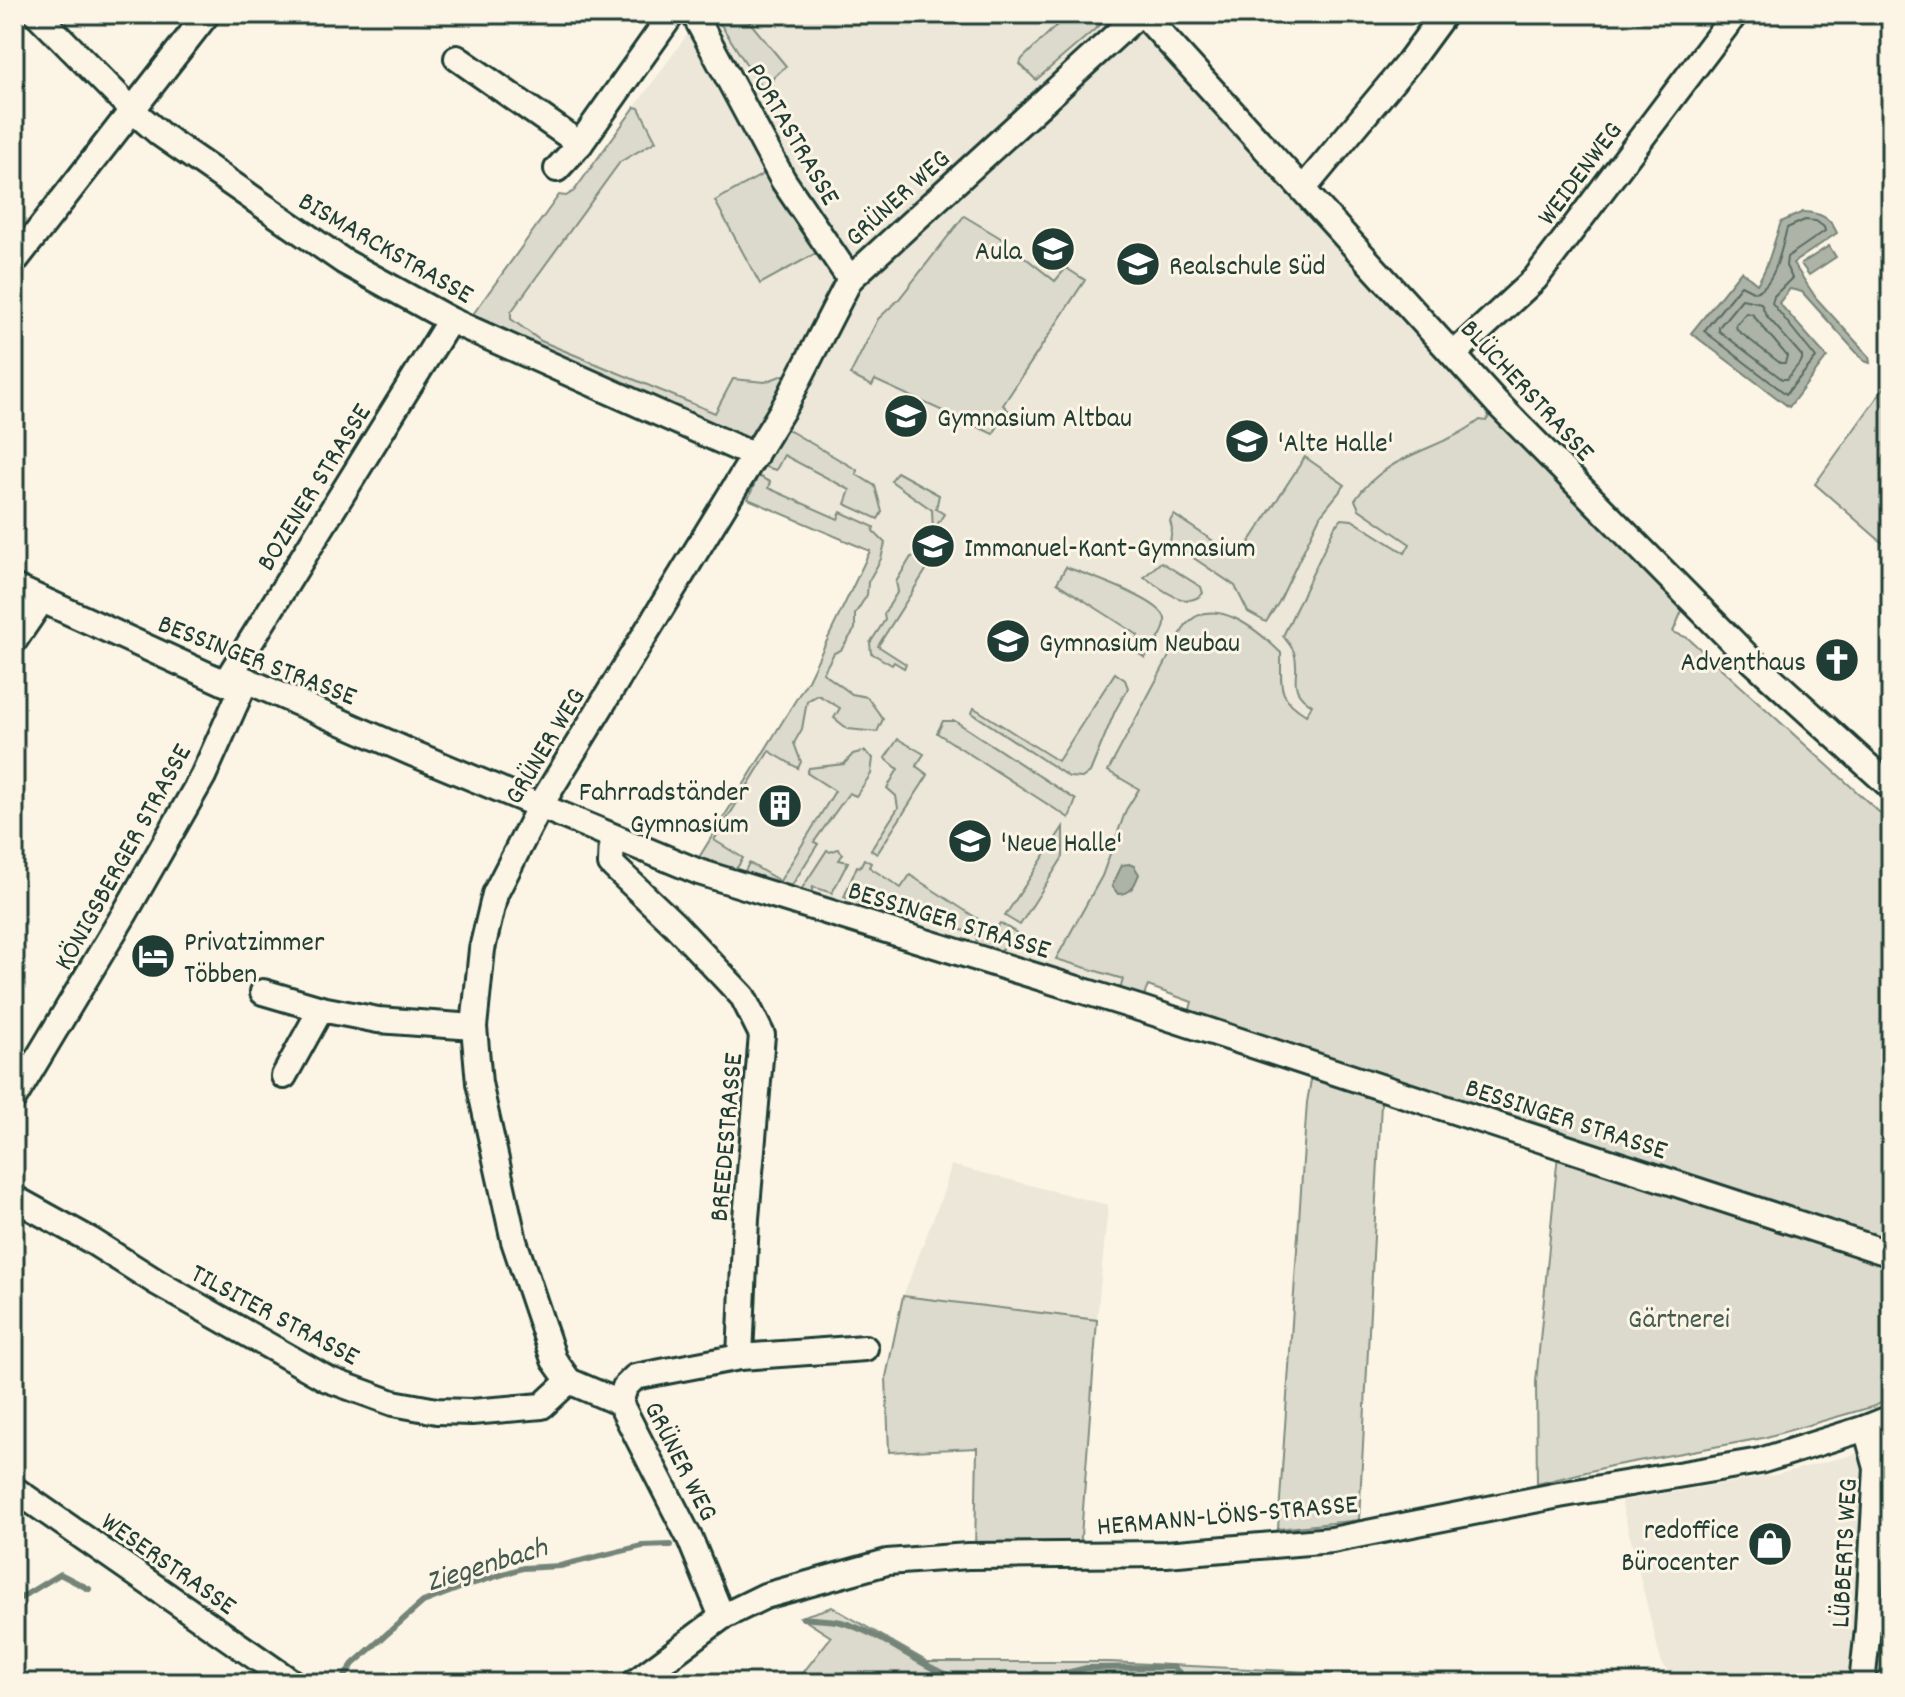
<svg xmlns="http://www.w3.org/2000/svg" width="1905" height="1697" viewBox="0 0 1905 1697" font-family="Dekko,sans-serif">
  <rect width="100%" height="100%" fill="#fcf5e5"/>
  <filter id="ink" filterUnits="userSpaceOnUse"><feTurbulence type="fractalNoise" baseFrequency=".0125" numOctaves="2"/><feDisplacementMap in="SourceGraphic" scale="16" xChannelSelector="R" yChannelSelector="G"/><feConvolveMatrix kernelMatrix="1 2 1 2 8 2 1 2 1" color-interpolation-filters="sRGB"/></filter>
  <g filter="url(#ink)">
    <!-- built -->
    <g fill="#ece7d8">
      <path d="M699 14H1136L1492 412 1213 866 1121 997 695 864 808 680 870 551 748 499 766 456 471 317 559 195 566 196 574 191 700 17Z"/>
      <path d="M951 1165 1108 1205 1097 1320 903 1296 945 1188Z"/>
      <path d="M1863 1452 1891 1461V1683H1680L1662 1665 1621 1501 1775 1475Z"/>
    </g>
    <!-- green -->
    <g fill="#dcdacc" stroke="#7e8c80" stroke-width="2">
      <path d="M714 14H743L786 66 773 78 768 98Z"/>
      <path d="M1068 14H1105L1100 25 1036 80 1020 64 1022 59Z"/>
      <path d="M635 107 639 108 656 141 620 162 511 312V319L541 341 715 413 733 379 765 382 783 375 791 377 750 449 471 317 559 195 566 196 574 191Z"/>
      <path d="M774 168 820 251 760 284 715 201Z"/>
      <path d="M964 216 999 237 1055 281 1066 268 1085 280 1003 405 1008 410 993 434 875 380 872 386 850 375 878 319 899 299Z"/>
      <path d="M1891 378V540L1886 546 1815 484Z"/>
      <path d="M1492 412 1684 606 1673 632 1688 638 1891 823V1397L1875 1406 1763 1438 1611 1466 1537 1484 1536 1382 1559 1143 1382 1085 1359 1520 1278 1529 1307 1102 1314 1064 1188 1017 1192 1002 1148 986 1141 1002 1119 994 1123 979 1056 959 1102 876 1126 810 1139 789 1108 771 1185 626C1213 592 1259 631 1281 653 1282 685 1275 696 1306 715L1312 705C1284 687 1302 676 1294 652 1292 647 1286 640 1283 636L1335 526 1342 519 1352 520 1405 553 1410 544 1359 509 1355 500C1389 451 1439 452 1480 420L1486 421Z"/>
      <path d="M778 424 857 470 856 474 875 486 882 512 878 519 845 504 850 490 784 455 776 470 762 466Z"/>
      <path d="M1305 457 1345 485 1320 516 1279 602 1266 622 1248 612 1235 586 1170 542 1172 529 1170 521 1174 515 1239 558Z"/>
      <path d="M897 472 939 495 936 509 944 514 933 531 932 510 891 481Z"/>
      <path d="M758 476 770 482 768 488 838 519 841 512 874 527 873 531 885 543 881 559 868 582 867 595 855 614V629L841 650 834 653 823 673 852 694 867 697 883 719 877 732 848 729 834 718 840 708 818 695 807 701 802 729 794 743 801 762 798 768 769 751 714 840 743 858 732 876 695 864 808 680 870 551 748 499Z"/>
      <path d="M927 555 933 559 878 646 906 664 904 668 894 662 892 665 871 653 870 643 885 620 884 614 898 591 896 582 911 557Z"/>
      <path d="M1161 562 1201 587 1203 593C1186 612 1160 587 1144 577Z"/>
      <path d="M1066 567C1084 574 1163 600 1165 619 1167 632 1151 648 1145 658L1131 648 1138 635 1057 583Z"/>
      <path d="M1115 673 1125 680 1128 688 1115 711 1090 772 1082 778 1069 777 972 713 974 708 1058 761Z"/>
      <path d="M943 721H955L1076 800 1069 818 937 733Z"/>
      <path d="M898 739 924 754 916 766 928 775 877 854 871 850 898 808 896 796 887 788 898 769 885 758Z"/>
      <path d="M864 751 873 758 871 774 856 796 849 793 814 842 818 844 787 893 765 887 745 871 749 863 780 881 835 791 807 773 809 768 844 764 853 754Z"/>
      <path d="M1063 827V857L1020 925 1005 916Z"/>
      <path d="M838 849 843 854 839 860 848 862 832 893 813 887 809 899 797 896 827 850 830 852Z"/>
      <path d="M864 859 871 863 869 867 901 888 910 875 995 930 1000 923 1017 933 1010 943 992 957 974 949 978 935 899 911 895 925 869 918 873 906 844 897 857 866 860 867Z"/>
      <path d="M903 1296 1097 1320 1080 1550 975 1552 977 1448 889 1452 886 1377Z"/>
      <path d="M832 1607 928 1662H1110L1532 1683H795L831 1637 800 1617Z"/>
    </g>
    <!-- water -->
    <g fill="#aeb3a7" stroke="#758479" stroke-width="2">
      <path d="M1803 212C1820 213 1830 217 1837 233L1793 263 1816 298 1869 356 1870 363 1864 361 1802 292 1790 289 1779 303 1827 357 1789 407 1691 333 1741 271 1757 284C1769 266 1773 244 1781 222Z"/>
      <path d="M1829 246 1836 257 1809 275 1801 264Z"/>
      <path d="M1129 864 1134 866 1139 874C1134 886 1132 894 1118 894L1112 886 1122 865Z"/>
    </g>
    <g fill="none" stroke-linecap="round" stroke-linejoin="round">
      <!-- shore -->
      <g stroke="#586c62" stroke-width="2">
        <path d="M1805 220 1816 221 1824 227 1825 231 1787 257 1786 266 1792 278 1774 296 1772 303 1816 358 1786 394 1704 331 1741 285 1755 292C1775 287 1782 246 1787 228Z"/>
        <path d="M1742 299 1761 303 1766 315 1802 356V360L1787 379H1782L1719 331V327Z"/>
        <path d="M1746 313 1752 314 1787 356 1785 363H1780L1737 330 1736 325Z"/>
      </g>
      <!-- stream -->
      <g stroke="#758479" stroke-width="6">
        <path d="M14 1602 60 1574 89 1589"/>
        <path d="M803 1618C815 1620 829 1619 841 1622 887 1635 923 1671 970 1683"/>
        <path d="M343 1679 353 1664 423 1602 465 1586 523 1568 560 1566 642 1546 671 1545"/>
        <path d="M1020 1683 1036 1673 1041 1679 1087 1668 1173 1667 1188 1681 1199 1683 1214 1674 1240 1681 1250 1674C1265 1681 1277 1681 1291 1673L1308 1681 1315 1678 1334 1683"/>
        <path d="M1351 1683 1361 1677 1372 1683"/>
        <path d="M1468 1683 1471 1680 1475 1683"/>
      </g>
      <!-- minor casing -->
      <g stroke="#1f3d34" stroke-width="30">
        <g id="minor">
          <path d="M37 14 131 109 160 134 343 261 450 320 755 456"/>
          <path d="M694 14 783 180 850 279"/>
          <path d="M1143 14 1497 403 1746 655 1891 787"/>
          <path d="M457 58 580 144"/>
          <path d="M557 169 580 144 672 14"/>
          <path d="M1304 188 1408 63 1444 14"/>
          <path d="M14 262 207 14"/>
          <path d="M1454 354 1535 279 1735 14"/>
          <path d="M14 587 225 683 246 680 412 753 699 872 1142 1009 1891 1254"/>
          <path d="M14 641 42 600"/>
          <path d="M225 683 450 320"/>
          <path d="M612 837 611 864 675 925 743 997 762 1035 746 1218 740 1357"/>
          <path d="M263 992 321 1009 378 1020 474 1027"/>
          <path d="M284 1076 321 1009"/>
          <path d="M14 1098 125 913 203 776 246 680"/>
          <path d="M14 1198 90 1240 158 1283 327 1379 393 1403 437 1411 471 1412 542 1406 569 1381"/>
          <path d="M620 1403 625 1387 635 1377 740 1357 865 1348"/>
          <path d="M14 1489 293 1683"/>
          <path d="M722 1617 690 1539 620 1403 569 1381 554 1360 514 1241 479 1083 474 1027 482 949 495 894 540 806 786 404 850 279 1139 14"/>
          <path d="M634 1683 722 1617 765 1596 887 1562 968 1556 1166 1554 1332 1540 1559 1495 1760 1461 1866 1428 1891 1418"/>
          <path d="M1862 1683 1868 1629 1877 1468 1866 1428"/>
        </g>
      </g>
      <!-- minor -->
      <use href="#minor" stroke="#fcf5e5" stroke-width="24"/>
    </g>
  </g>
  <!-- icons -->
  <defs>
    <g id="school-disc" transform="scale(2.3)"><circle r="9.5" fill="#1f3d34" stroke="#fcf5e5"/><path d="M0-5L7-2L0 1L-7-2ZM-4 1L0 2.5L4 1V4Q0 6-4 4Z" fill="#fff"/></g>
    <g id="church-disc" transform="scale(2.3)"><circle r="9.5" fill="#1f3d34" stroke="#fcf5e5"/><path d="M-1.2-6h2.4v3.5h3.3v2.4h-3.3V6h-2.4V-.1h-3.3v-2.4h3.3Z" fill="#fff"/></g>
    <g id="building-disc" transform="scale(2.3)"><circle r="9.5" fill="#1f3d34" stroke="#fcf5e5"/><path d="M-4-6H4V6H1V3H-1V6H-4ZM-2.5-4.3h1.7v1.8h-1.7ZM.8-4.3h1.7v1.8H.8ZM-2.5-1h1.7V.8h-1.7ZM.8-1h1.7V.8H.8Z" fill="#fff"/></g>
    <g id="hotel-disc" transform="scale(2.3)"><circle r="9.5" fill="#1f3d34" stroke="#fcf5e5"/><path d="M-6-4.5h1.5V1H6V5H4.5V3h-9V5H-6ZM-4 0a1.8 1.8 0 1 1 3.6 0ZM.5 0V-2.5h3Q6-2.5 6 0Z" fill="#fff"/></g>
    <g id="shop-disc" transform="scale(2.3)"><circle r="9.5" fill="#1f3d34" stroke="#fcf5e5"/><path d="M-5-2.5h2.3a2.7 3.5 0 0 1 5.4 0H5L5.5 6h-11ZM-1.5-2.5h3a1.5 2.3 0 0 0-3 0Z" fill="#fff"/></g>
  </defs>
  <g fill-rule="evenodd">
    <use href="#school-disc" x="1053" y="249"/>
    <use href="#school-disc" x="1138" y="264"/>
    <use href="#school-disc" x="906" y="416"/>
    <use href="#school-disc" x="1247" y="441"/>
    <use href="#school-disc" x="933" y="546"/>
    <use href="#school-disc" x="1008" y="641"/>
    <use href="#church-disc" x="1837" y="660"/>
    <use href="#building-disc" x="780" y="806"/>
    <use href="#school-disc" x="970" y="841"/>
    <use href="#hotel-disc" x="153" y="956"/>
    <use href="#shop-disc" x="1770" y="1544"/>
  </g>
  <g text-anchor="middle" stroke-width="6" stroke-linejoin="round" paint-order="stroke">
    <!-- street labels -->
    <g font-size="28" fill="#1f3d34" stroke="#fcf5e5">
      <text transform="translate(795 133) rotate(60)" y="10">PORTASTRASSE</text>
      <text transform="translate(1578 172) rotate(-53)" y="10">WEIDENWEG</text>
      <text transform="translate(896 196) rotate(-42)" y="10">GRÜNER WEG</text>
      <text transform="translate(387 246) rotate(30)" y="10">BISMARCKSTRASSE</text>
      <text transform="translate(1529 389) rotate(47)" y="10">BLÜCHERSTRASSE</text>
      <text transform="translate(312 486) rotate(-58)" y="10">BOZENER STRASSE</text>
      <text transform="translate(258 658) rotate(21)" y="10">BESSINGER STRASSE</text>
      <text transform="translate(543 745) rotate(-59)" y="10">GRÜNER WEG</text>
      <text transform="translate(121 856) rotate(-61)" y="10">KÖNIGSBERGER STRASSE</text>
      <text transform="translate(950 918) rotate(17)" y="10">BESSINGER STRASSE</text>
      <text transform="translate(1567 1117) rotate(18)" y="10">BESSINGER STRASSE</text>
      <text transform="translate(724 1137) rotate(-85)" y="10">BREEDESTRASSE</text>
      <text transform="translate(276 1313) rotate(28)" y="10">TILSITER STRASSE</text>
      <text transform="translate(683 1460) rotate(63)" y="10">GRÜNER WEG</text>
      <text transform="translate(1227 1513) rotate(-5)" y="10">HERMANN-LÖNS-STRASSE</text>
      <text transform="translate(1842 1553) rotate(-87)" y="10">LÜBBERTS WEG</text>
      <text transform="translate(170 1562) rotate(35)" y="10">WESERSTRASSE</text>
    </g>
    <!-- poi labels -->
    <g font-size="28" fill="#1f3d34" stroke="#fcf5e5" text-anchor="start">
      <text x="1022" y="259" text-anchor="end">Aula</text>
      <text x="1169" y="274">Realschule Süd</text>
      <text x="937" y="426">Gymnasium Altbau</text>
      <text x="1278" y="451">'Alte Halle'</text>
      <text x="964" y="556">Immanuel-Kant-Gymnasium</text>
      <text x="1039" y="651">Gymnasium Neubau</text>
      <text x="1806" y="670" text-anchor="end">Adventhaus</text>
      <text x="749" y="800" text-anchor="end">Fahrradständer<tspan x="749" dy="32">Gymnasium</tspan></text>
      <text x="1001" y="851">'Neue Halle'</text>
      <text x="184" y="950">Privatzimmer<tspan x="184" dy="32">Többen</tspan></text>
      <text x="1739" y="1538" text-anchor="end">redoffice<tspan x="1739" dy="32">Bürocenter</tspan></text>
    </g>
    <!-- park labels -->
    <g font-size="28" fill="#455c52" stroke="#fcf5e5">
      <text x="1679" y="1327">Gärtnerei</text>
    </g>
    <!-- water labels -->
    <g font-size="30" font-style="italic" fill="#435a51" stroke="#fcf5e5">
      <text transform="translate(486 1563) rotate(-17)" y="10">Ziegenbach</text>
    </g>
  </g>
  <!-- margin -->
  <rect width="1905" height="1697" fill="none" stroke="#fcf5e5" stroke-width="48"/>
  <rect x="24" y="24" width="1857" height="1649" fill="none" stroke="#1f3d34" stroke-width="3" filter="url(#ink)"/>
</svg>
